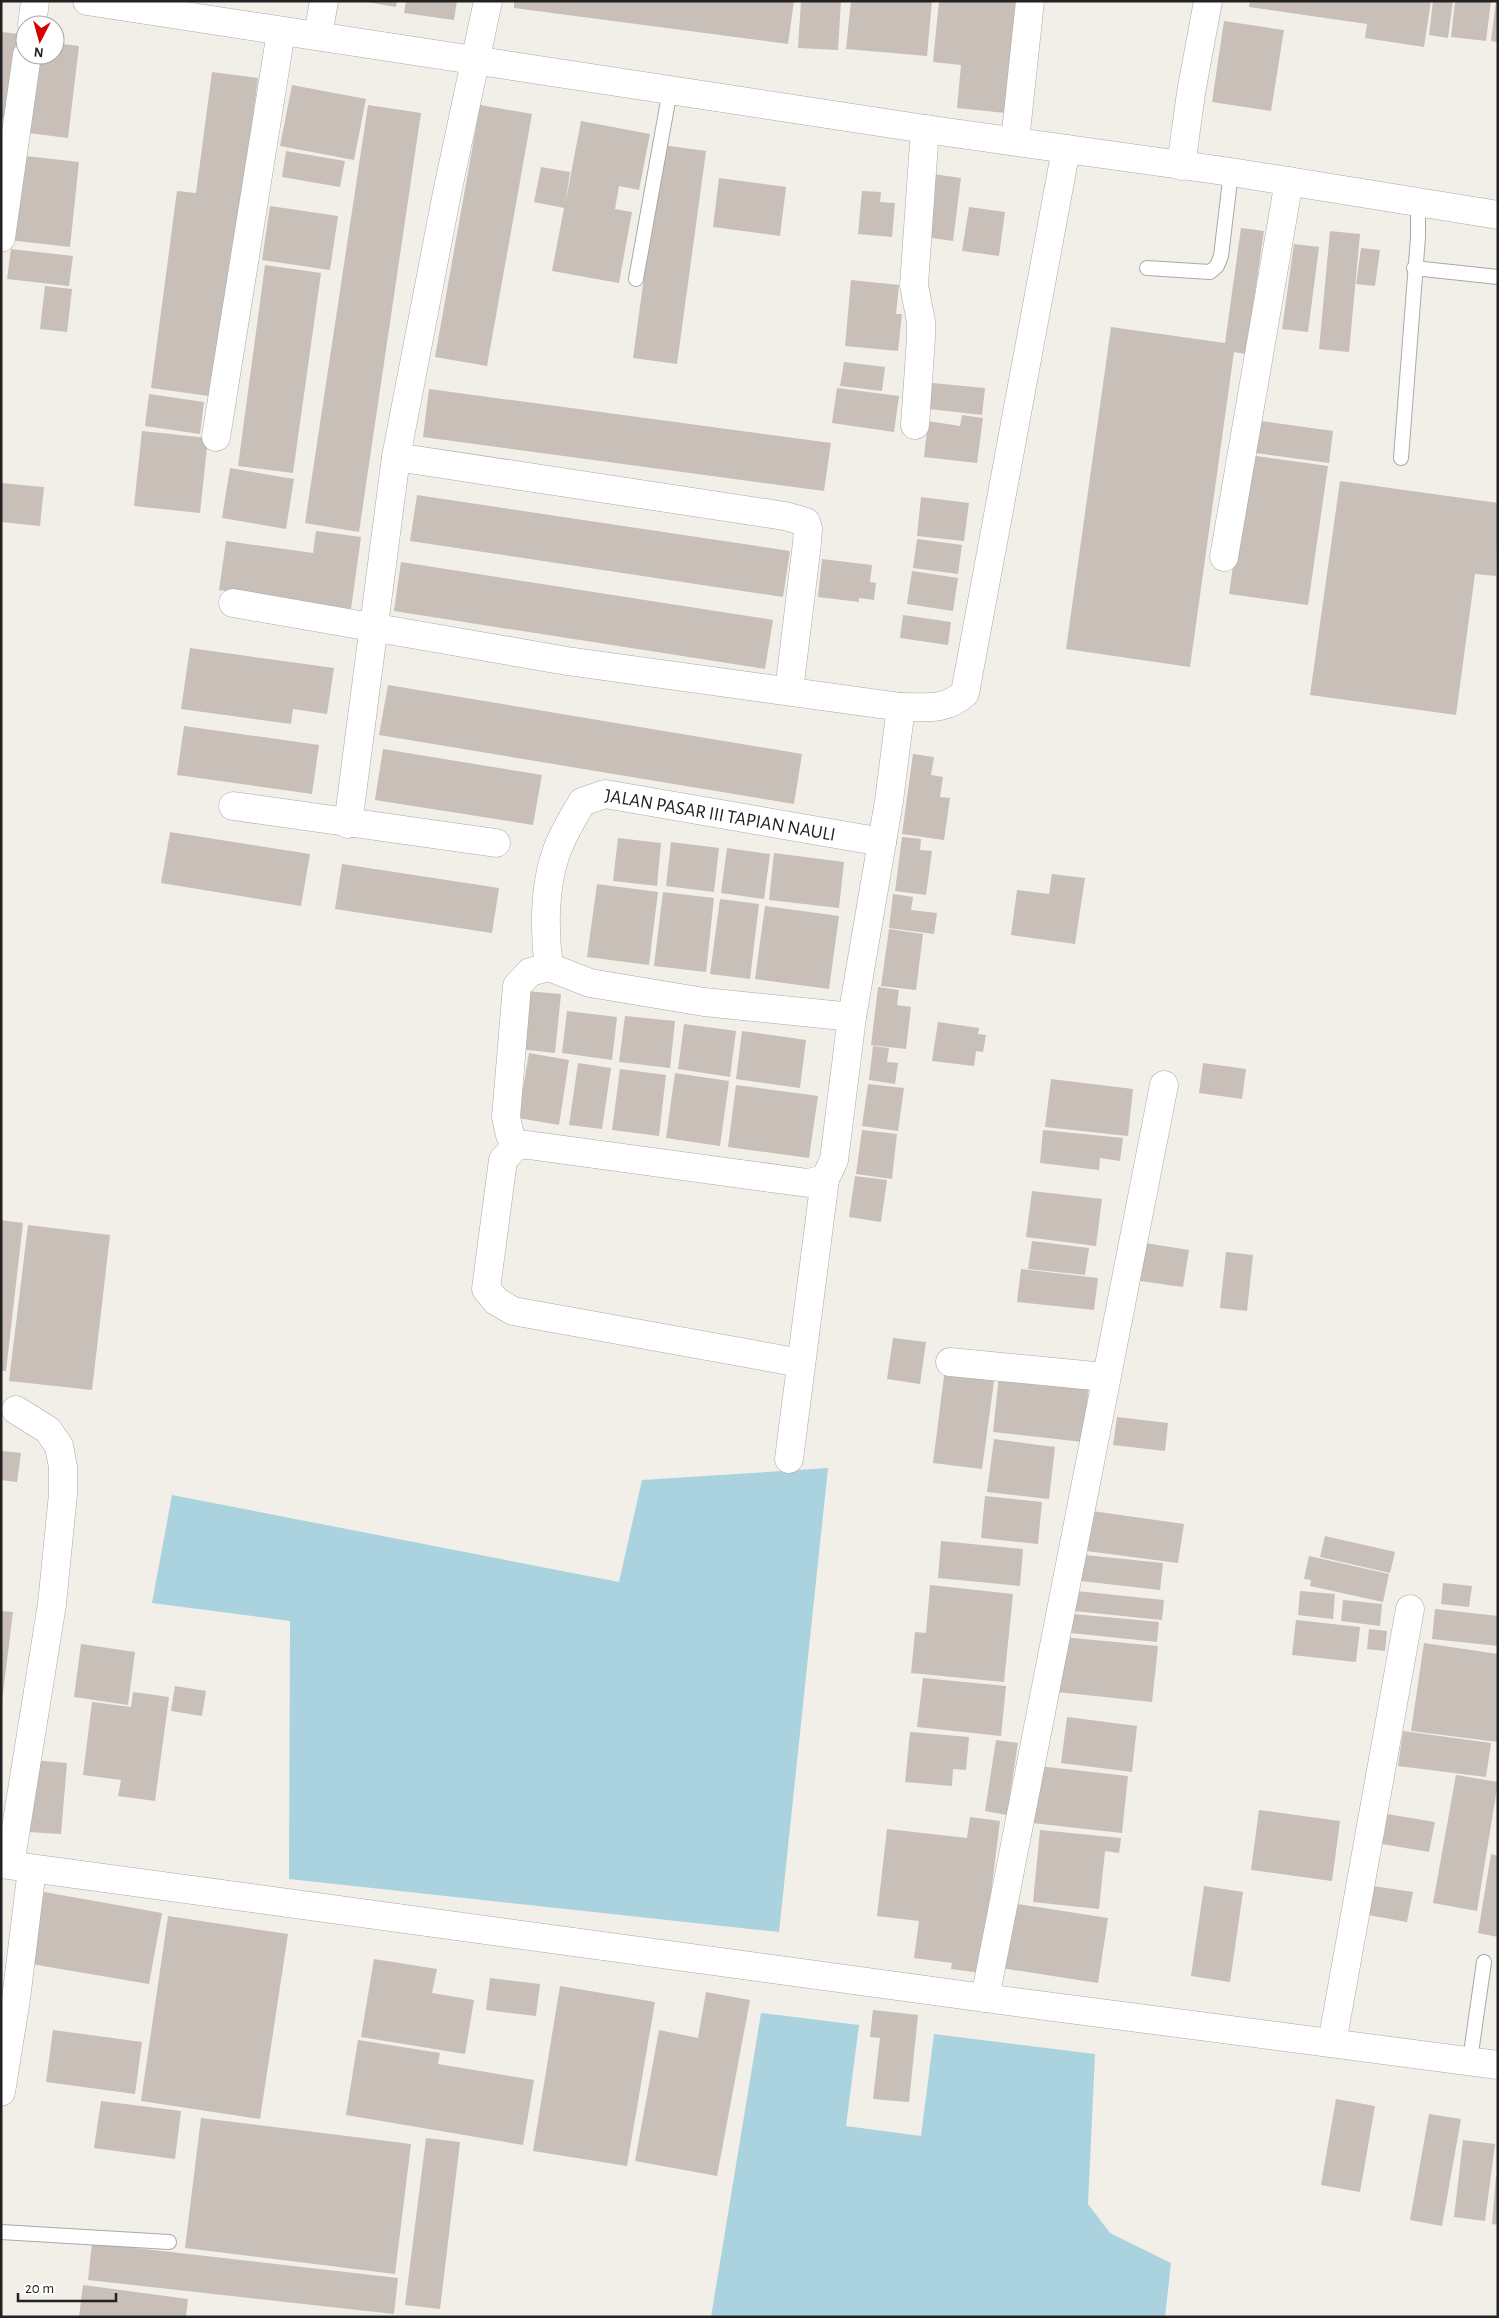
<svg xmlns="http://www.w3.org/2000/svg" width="1499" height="2318" viewBox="0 0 1499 2318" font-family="'Alegreya Sans',sans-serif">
  <rect width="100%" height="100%" fill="#f2efe9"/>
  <!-- water -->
  <g fill="#aad3df">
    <path d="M828 1468 779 1932 289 1879 290 1621 152 1603 172 1495 619 1582 642 1480Z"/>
    <path d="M761 2013 859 2025 846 2126 921 2136 934 2034 1095 2054 1088 2204 1110 2233 1171 2263 1165 2317H711Z"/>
  </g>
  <!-- building -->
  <g fill="#c7bfb8">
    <path d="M361 1H397L396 7Z"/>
    <path d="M406 1H457L454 20 404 13Z"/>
    <path d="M514 1H794L788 44 514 8Z"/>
    <path d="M801 1H841L838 50 798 48Z"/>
    <path d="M851 1H932L927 56 846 49Z"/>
    <path d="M939 1H1027L1015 114 957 108 961 65 933 62Z"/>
    <path d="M1250 1H1431L1424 47 1365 38 1367 24 1249 7Z"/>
    <path d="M1433 1H1453L1448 38 1429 35Z"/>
    <path d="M1455 1H1491L1486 41 1451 37Z"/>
    <path d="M1496 1H1498V42L1491 41Z"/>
    <path d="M1224 21 1284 30 1271 111 1212 102Z"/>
    <path d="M1 32 21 34 8 119 1 118Z"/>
    <path d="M55 43 79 46 68 138 28 133 37 55H55Z"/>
    <path d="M212 72 258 78 216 397 151 388 177 191 196 193Z"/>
    <path d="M292 85 366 99 354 160 280 146Z"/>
    <path d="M368 105 421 113 359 532 305 523Z"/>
    <path d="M480 105 532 114 487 366 435 357Z"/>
    <path d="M581 121 650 134 639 190 619 186 615 209 632 212 619 283 552 271 564 208 534 202 541 167 570 172 565 205Z"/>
    <path d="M662 145 706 151 677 364 633 358Z"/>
    <path d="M286 151 345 161 340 187 282 177Z"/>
    <path d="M17 155 79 162 70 247 8 240Z"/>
    <path d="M933 174 961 178 953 241 925 237Z"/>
    <path d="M719 178 786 187 780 236 713 227Z"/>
    <path d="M862 191 881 192 880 202 895 203 892 237 858 234Z"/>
    <path d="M270 206 338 216 330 270 262 260Z"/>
    <path d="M969 207 1005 212 999 256 962 251Z"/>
    <path d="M1241 228 1264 231 1246 354 1234 352 1190 667 1066 649 1111 327 1225 343Z"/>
    <path d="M1330 231 1360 234 1349 352 1319 349Z"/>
    <path d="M1294 244 1319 247 1308 332 1282 329Z"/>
    <path d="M1361 248 1380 250 1375 286 1356 284Z"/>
    <path d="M11 249 73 256 69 286 7 279Z"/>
    <path d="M265 265 321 273 293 473 238 466Z"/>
    <path d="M851 280 899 285 896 314H902L898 351 845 346Z"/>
    <path d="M45 286 72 289 67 332 40 329Z"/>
    <path d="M844 362 885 367 882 391 840 386Z"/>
    <path d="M932 383 985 388 982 415 929 409Z"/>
    <path d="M837 388 899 396 894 432 832 423Z"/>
    <path d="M429 389 831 443 824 491 423 437Z"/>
    <path d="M149 394 204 402 200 434 145 426Z"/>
    <path d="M962 415 983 418 977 463 924 457 928 421 960 426Z"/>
    <path d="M1254 420 1333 431 1329 463 1249 452Z"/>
    <path d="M142 431 208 438 200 513 134 506Z"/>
    <path d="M1249 455 1328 466 1308 605 1229 594Z"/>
    <path d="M230 468 294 479 286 529 222 518Z"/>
    <path d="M1340 481 1498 503 1496 576 1475 574 1456 715 1310 695Z"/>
    <path d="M1 483 44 487 40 526 1 522Z"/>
    <path d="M417 495 790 551 783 597 410 541Z"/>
    <path d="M921 497 969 503 964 541 917 536Z"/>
    <path d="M316 531 361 537 351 609 219 590 226 541 313 553Z"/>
    <path d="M917 539 962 545 958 574 913 568Z"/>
    <path d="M822 559 872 565 870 582 876 583 874 600 859 598V602L818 597Z"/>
    <path d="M401 562 773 620 765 669 394 611Z"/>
    <path d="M912 571 958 578 953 611 907 604Z"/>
    <path d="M903 615 951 622 948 645 900 638Z"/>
    <path d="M190 648 334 668 327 714 293 709 291 724 181 709Z"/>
    <path d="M388 685 802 754 794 804 379 735Z"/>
    <path d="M184 726 319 745 312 794 177 775Z"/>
    <path d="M383 749 542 775 533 825 375 800Z"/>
    <path d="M913 754 934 757 931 775 943 777 940 797 950 798 944 840 902 834Z"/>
    <path d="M170 832 310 854 301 906 161 883Z"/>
    <path d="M902 837 921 839 920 850 932 851 926 895 895 891Z"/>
    <path d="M618 838 661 843 657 886 613 881Z"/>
    <path d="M671 842 719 848 714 892 666 886Z"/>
    <path d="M727 848 770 854 764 899 721 893Z"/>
    <path d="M774 853 844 862 839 908 769 900Z"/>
    <path d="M342 864 499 888 492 933 335 909Z"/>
    <path d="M1052 874 1085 878 1075 944 1011 935 1017 890 1049 894Z"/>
    <path d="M597 884 658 892 649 965 587 957Z"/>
    <path d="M663 892 714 898 706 972 654 966Z"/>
    <path d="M893 894 913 897 911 910 937 913 934 934 889 928Z"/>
    <path d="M720 899 759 904 750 979 710 974Z"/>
    <path d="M765 906 839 916 829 989 755 979Z"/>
    <path d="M889 929 923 934 916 990 881 986Z"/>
    <path d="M878 987 899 990 897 1005 911 1007 906 1049 871 1045Z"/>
    <path d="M526 991 561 994 555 1053 519 1049Z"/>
    <path d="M567 1011 617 1017 612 1060 562 1053Z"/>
    <path d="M625 1016 675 1021 670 1068 619 1062Z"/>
    <path d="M938 1022 979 1028 978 1034 986 1035 983 1052 976 1051 974 1066 932 1061Z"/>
    <path d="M684 1024 736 1031 730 1077 678 1069Z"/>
    <path d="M742 1031 806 1040 800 1088 736 1079Z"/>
    <path d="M873 1046 889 1048 887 1062 898 1063 895 1084 869 1080Z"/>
    <path d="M529 1053 569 1060 559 1125 518 1118Z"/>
    <path d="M578 1063 611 1068 602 1129 569 1125Z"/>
    <path d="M1203 1063 1246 1069 1242 1099 1199 1093Z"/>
    <path d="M620 1069 666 1075 659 1136 612 1130Z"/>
    <path d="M675 1073 729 1081 720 1146 666 1138Z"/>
    <path d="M1051 1079 1133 1089 1128 1136 1045 1127Z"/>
    <path d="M868 1084 904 1088 898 1131 862 1126Z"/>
    <path d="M736 1085 818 1096 809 1158 728 1147Z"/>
    <path d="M862 1130 897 1134 892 1179 856 1174Z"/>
    <path d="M1043 1130 1123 1138 1120 1161 1100 1158 1099 1170 1040 1163Z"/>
    <path d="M855 1176 887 1180 881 1222 849 1217Z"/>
    <path d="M1032 1191 1102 1199 1096 1246 1026 1237Z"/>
    <path d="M1 1220 23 1223 6 1371H1Z"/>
    <path d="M28 1225 110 1235 92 1390 9 1381Z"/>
    <path d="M1032 1241 1089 1248 1085 1275 1028 1269Z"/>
    <path d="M1139 1242 1189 1250 1183 1287 1133 1280Z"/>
    <path d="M1226 1252 1253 1255 1247 1311 1220 1308Z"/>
    <path d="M1021 1269 1098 1278 1094 1310 1017 1302Z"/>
    <path d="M893 1338 926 1342 920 1384 887 1379Z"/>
    <path d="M945 1368 995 1374 982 1469 933 1463Z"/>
    <path d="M999 1375 1089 1385 1083 1442 993 1432Z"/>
    <path d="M1117 1417 1168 1423 1165 1451 1113 1445Z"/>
    <path d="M994 1439 1055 1447 1049 1499 987 1492Z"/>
    <path d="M1 1451 21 1453 17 1482 1 1480Z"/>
    <path d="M985 1496 1042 1502 1038 1544 981 1538Z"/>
    <path d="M1085 1510 1184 1524 1178 1563 1079 1550Z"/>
    <path d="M1325 1536 1395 1552 1390 1573 1320 1557Z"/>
    <path d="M941 1541 1023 1549 1020 1586 938 1578Z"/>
    <path d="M1075 1554 1163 1563 1160 1590 1072 1580Z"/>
    <path d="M1309 1556 1389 1574 1383 1602 1310 1586 1311 1580 1304 1579Z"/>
    <path d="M1443 1583 1472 1586 1469 1607 1441 1604Z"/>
    <path d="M930 1585 1013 1594 1004 1682 911 1673 915 1632 926 1633Z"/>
    <path d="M1067 1590 1164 1600 1162 1620 1064 1610Z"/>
    <path d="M1300 1591 1335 1594 1333 1619 1298 1615Z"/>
    <path d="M1343 1600 1382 1604 1380 1626 1341 1621Z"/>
    <path d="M1435 1609 1498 1616V1646L1432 1639Z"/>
    <path d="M1 1611 13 1612 2 1701H1Z"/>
    <path d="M1073 1614 1159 1622 1157 1642 1071 1633Z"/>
    <path d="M1296 1620 1360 1627 1356 1662 1292 1655Z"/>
    <path d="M1369 1629 1387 1631 1385 1651 1367 1649Z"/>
    <path d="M1062 1637 1158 1646 1152 1702 1057 1692Z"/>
    <path d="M1424 1643 1498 1654V1742L1411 1731Z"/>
    <path d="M81 1644 135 1652 128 1705 74 1697Z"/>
    <path d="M923 1678 1006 1686 1001 1736 917 1727Z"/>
    <path d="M175 1686 206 1691 202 1716 171 1711Z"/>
    <path d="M133 1692 169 1697 155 1801 118 1796 121 1780 83 1775 92 1702 131 1707Z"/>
    <path d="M1067 1717 1137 1726 1132 1772 1061 1763Z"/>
    <path d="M1403 1731 1491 1743 1486 1777 1398 1766Z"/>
    <path d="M910 1732 969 1737 966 1770 953 1769 952 1786 905 1782Z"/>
    <path d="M996 1740 1018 1743 1007 1815 985 1811Z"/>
    <path d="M32 1760 67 1763 61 1834 27 1832Z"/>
    <path d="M1038 1766 1128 1776 1122 1833 1032 1823Z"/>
    <path d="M1456 1775 1498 1782 1477 1911 1433 1903Z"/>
    <path d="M1259 1810 1340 1821 1332 1881 1251 1870Z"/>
    <path d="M1387 1814 1435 1822 1429 1852 1382 1844Z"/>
    <path d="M970 1817 1000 1821 981 1973 951 1969 952 1963 914 1958 919 1921 877 1916 887 1829 967 1838Z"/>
    <path d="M1040 1830 1121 1838 1119 1853 1105 1851 1099 1909 1033 1902Z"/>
    <path d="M1491 1854 1498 1856V1937L1478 1933Z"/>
    <path d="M1204 1886 1243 1892 1230 1982 1191 1976Z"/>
    <path d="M1373 1886 1413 1892 1407 1922 1368 1915Z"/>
    <path d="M44 1892 162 1913 149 1984 31 1964Z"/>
    <path d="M1011 1903 1108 1918 1098 1983 1001 1968Z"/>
    <path d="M168 1916 288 1934 260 2119 141 2101Z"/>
    <path d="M374 1959 437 1969 432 1993 474 2000 465 2054 361 2037Z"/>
    <path d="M490 1978 540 1984 536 2016 486 2010Z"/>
    <path d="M560 1986 655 2002 627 2166 533 2151Z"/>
    <path d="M706 1992 750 2000 717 2176 635 2161 659 2030 698 2038Z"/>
    <path d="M873 2010 918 2015 909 2102 873 2099 880 2038 870 2037Z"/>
    <path d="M53 2030 142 2042 135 2094 46 2082Z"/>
    <path d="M358 2040 440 2053 438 2064 534 2080 523 2145 346 2115Z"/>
    <path d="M1336 2099 1375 2106 1360 2192 1321 2185Z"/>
    <path d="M101 2101 181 2111 175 2159 94 2148Z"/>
    <path d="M1429 2114 1461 2119 1442 2226 1410 2220Z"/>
    <path d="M201 2118 411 2144 395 2274 185 2248Z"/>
    <path d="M426 2138 460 2142 440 2309 405 2305Z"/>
    <path d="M1463 2140 1495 2144 1485 2221 1454 2217Z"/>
    <path d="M1496 2176H1498V2225L1492 2224Z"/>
    <path d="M92 2243 398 2278 394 2314 88 2280Z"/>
    <path d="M83 2285 188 2299 186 2317H79Z"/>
  </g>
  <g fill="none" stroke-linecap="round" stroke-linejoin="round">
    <!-- service casing -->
    <g stroke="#a9a9a9" stroke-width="16">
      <g id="service">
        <path d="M1147 268 1210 272 1217 266 1221 256 1231 172"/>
        <path d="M1414 268 1498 277"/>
        <path d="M636 279 670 90"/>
        <path d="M1401 458 1418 237V201"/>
        <path d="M1470 2060 1484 1962"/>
        <path d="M1 2232 169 2242"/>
      </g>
    </g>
    <!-- minor casing -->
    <g stroke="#a9a9a9" stroke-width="29">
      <g id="minor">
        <path d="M87 1 925 129 1231 172 1498 215"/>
        <path d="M32 25 35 1"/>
        <path d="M318 36 324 1"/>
        <path d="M1015 141 1030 1"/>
        <path d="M1181 166 1191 93 1208 1"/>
        <path d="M1 238 27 55"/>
        <path d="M915 425 921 338V322L914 285 925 129"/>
        <path d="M216 437 281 32"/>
        <path d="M396 457 785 516 806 522 808 529 807 543 789 691"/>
        <path d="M1224 557 1289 181"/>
        <path d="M233 603 567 661 901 707 889 801 852 1017 834 1160 825 1179 808 1183 528 1145 516 1146 503 1160 486 1289 496 1301 513 1311 801 1363"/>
        <path d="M901 707C925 707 946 711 965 693L1066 149"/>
        <path d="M233 806 496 843"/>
        <path d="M348 824 396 457 447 193 488 1"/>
        <path id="s1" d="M549 967C544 932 544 887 556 853 562 835 573 818 582 802L605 794 882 842"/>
        <path d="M516 1146 510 1135 506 1117 517 986 530 972 549 967 590 983 704 1002 852 1017"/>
        <path d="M950 1362 1105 1377"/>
        <path d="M789 1459 825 1179"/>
        <path d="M1 1864 985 1998 1498 2065"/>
        <path d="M10 1865 52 1604 63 1494V1467L59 1446 48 1430 16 1410"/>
        <path d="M985 1998 1164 1085"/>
        <path d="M1332 2043 1410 1609"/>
        <path d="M1 2092 16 1999 32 1869"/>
      </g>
    </g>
    <!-- service -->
    <use href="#service" stroke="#fff" stroke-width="14"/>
    <!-- minor -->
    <use href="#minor" stroke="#fff" stroke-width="28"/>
  </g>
  <g text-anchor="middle" stroke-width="4.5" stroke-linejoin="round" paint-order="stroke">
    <!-- street labels -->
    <g font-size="19" fill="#222" stroke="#fff">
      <text dy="7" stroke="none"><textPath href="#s1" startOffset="314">JALAN PASAR III TAPIAN NAULI</textPath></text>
    </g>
  </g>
  <!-- border -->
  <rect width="1499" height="2318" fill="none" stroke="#222222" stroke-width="5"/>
  <!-- north arrow -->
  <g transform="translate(40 40) rotate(186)"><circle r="24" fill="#ffffff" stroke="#a7a7a7"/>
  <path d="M0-4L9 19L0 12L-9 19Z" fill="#d40000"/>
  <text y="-8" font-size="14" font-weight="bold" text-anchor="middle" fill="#222222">N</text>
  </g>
  <!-- scale -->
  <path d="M18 2293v8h98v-8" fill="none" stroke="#222222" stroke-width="2.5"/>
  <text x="25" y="2293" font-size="15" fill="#222222" stroke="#ffffff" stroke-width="4" paint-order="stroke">20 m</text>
</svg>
